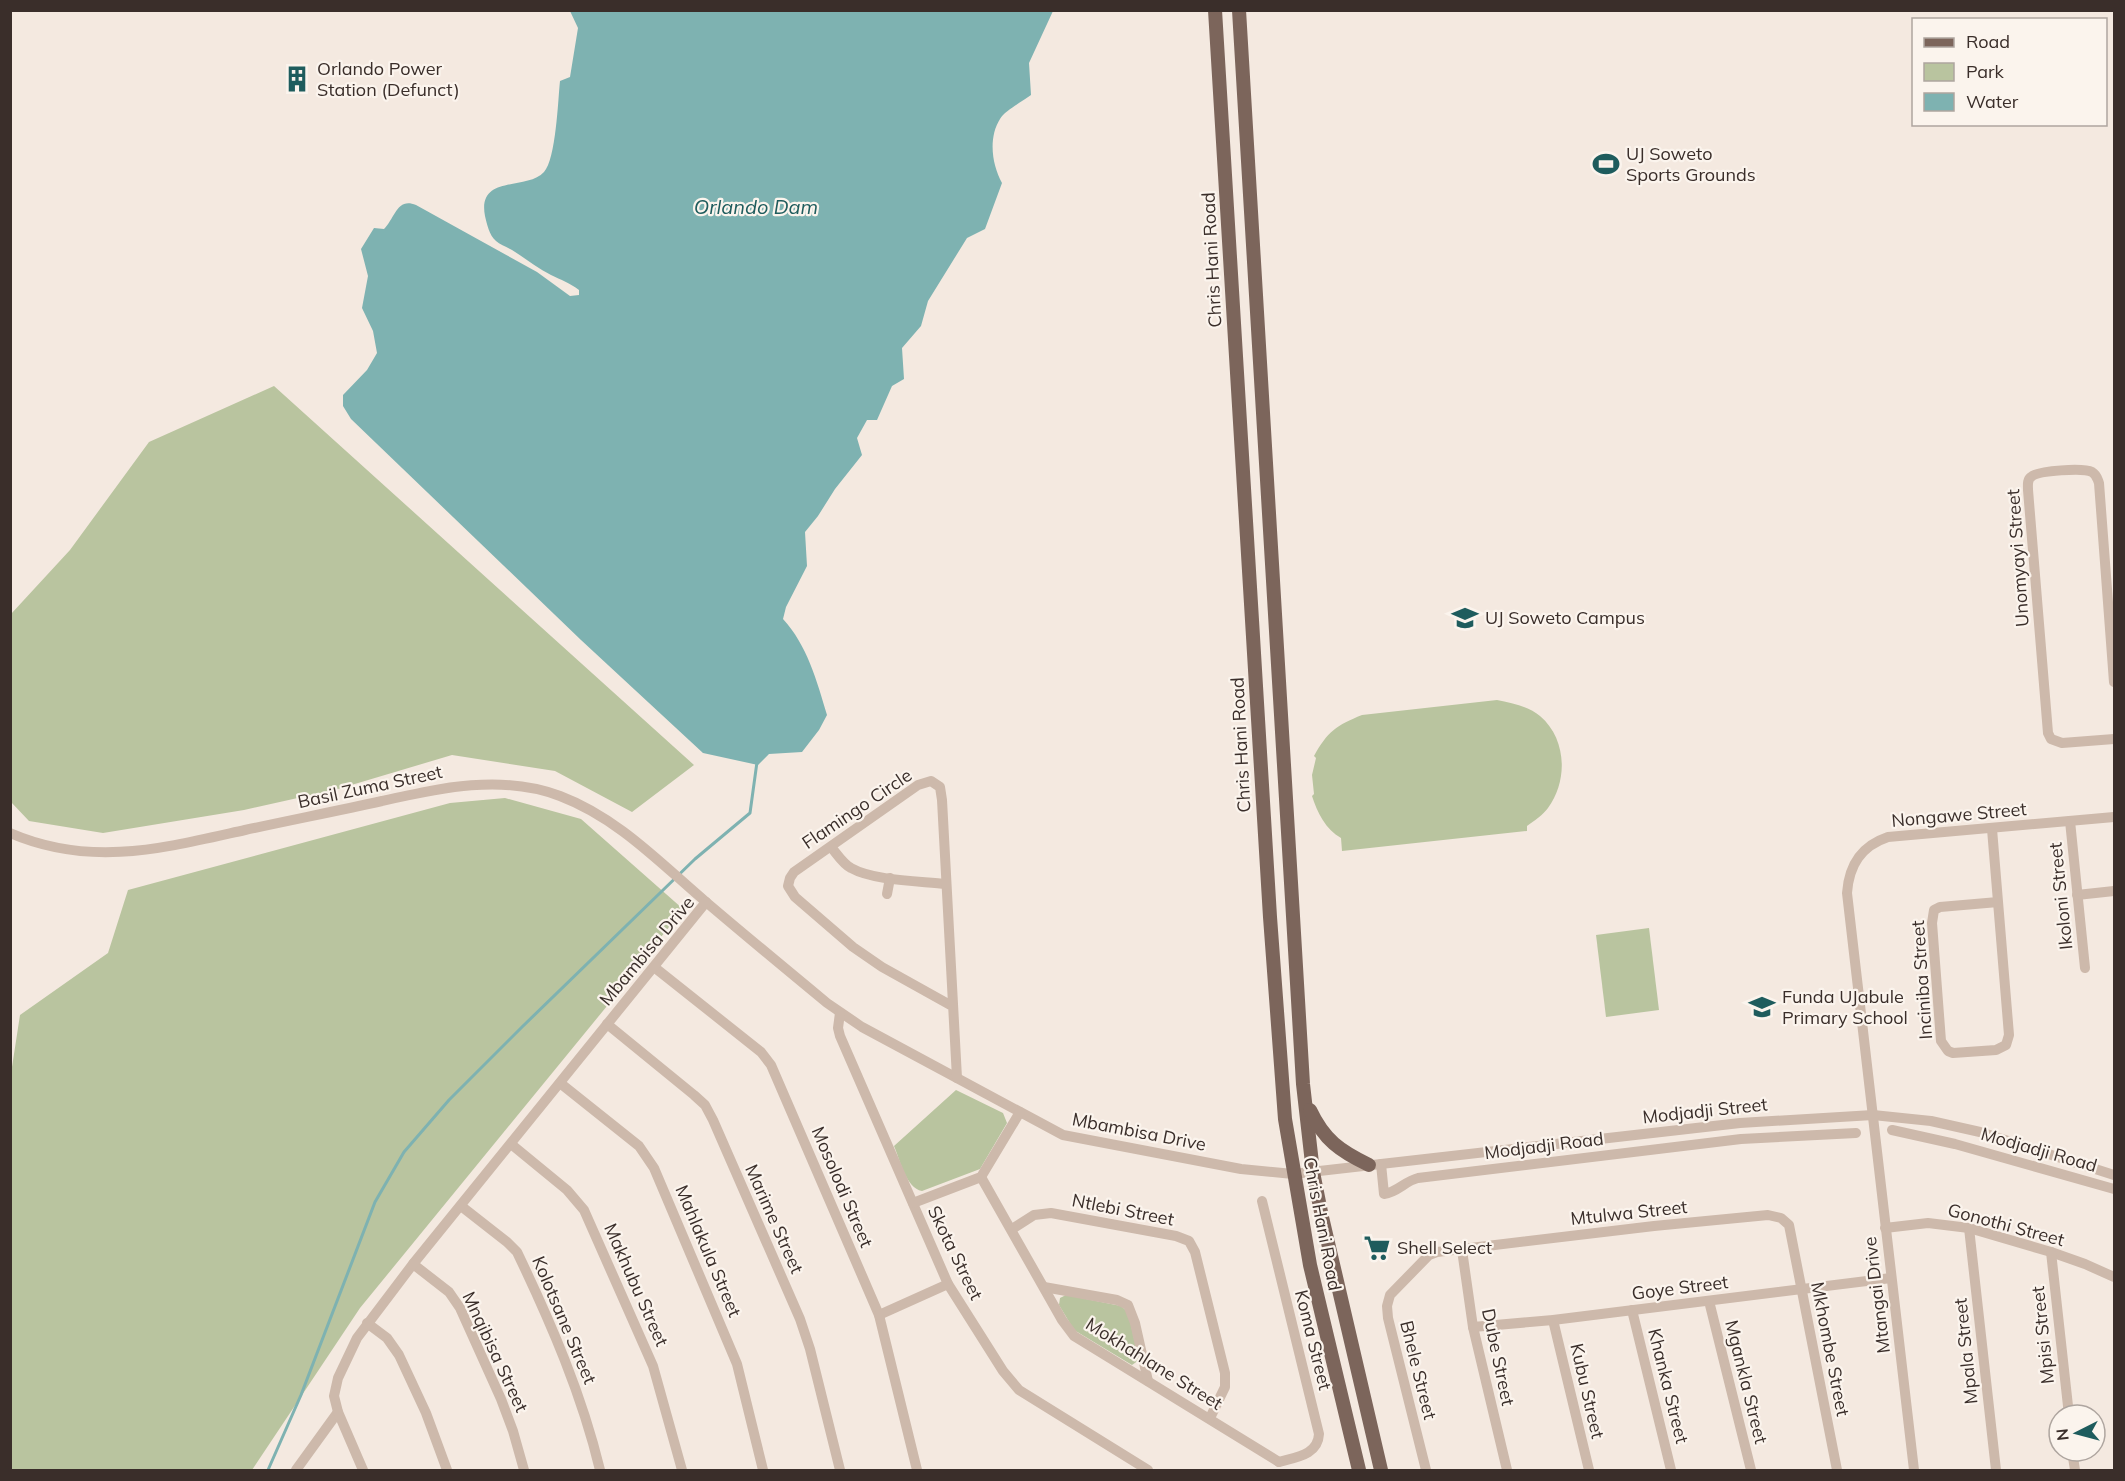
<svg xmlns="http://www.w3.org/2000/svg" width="2125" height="1481" viewBox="0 0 2125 1481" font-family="Mulish,sans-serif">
  <rect width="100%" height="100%" fill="#f4e9e0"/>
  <!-- green -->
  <g fill="#b9c49f">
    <path d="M274 386 694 765 632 812 555 771 452 755 338 789 244 810 103 833 29 821 11 802V614L70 550 149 442Z"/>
    <path d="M1497 700C1512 703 1528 706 1540 716 1567 739 1568 781 1548 808 1543 815 1534 821 1527 826V831L1342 851 1341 838C1326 830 1317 812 1312 796L1314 794 1312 775 1316 758 1314 756C1327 732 1337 725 1362 715Z"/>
    <path d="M505 798 581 819 683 909 607 1006 360 1308 252 1470H11L10 1080 20 1015 108 953 128 890 450 803Z"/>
    <path d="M1649 928 1659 1010 1606 1017 1596 935Z"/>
    <path d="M956 1090 1003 1113 1007 1123 980 1169 922 1191C906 1188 900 1160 894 1146Z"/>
    <path d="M1066 1295 1121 1306 1128 1312 1139 1360 1132 1365 1074 1330 1059 1305 1060 1298Z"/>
  </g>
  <!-- water -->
  <path fill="#7eb2b1" d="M570 11H1053L1029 63 1031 95C1022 102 1005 110 1000 119 988 138 992 165 1002 183L985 229 967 238 928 301 921 326 902 348 904 379 892 386 877 420H867L857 438 862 455 835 489 818 516 805 532 807 566 786 607 783 619C807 645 817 681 827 715L819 730 802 752 769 754 758 765 703 753 581 640 351 419 343 406V395L367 370 377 353 373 331 362 308 368 276 361 249 374 228 384 229C395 218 397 197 416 205L537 272 570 296 579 295V290C570 283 561 280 551 275 537 268 525 258 512 250 507 247 500 245 496 241 489 235 487 224 485 216 477 174 527 191 544 172 556 159 558 100 560 81L570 77 578 28Z"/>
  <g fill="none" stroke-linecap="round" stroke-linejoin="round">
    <!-- stream -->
    <path stroke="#7eb2b1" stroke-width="3" d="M268 1470 301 1395 375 1202 404 1152 449 1100 522 1027 695 859 750 813 757 762"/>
    <!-- minor -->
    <g stroke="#cdb9ab" stroke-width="10">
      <path d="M2114 682 2099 483C2097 478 2097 475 2092 472 2084 468 2038 470 2031 477 2027 480 2028 485 2028 490L2048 733 2051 739 2062 743 2114 739"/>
      <path d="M2070 821 2085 968"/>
      <path d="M1992 829 2009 1035 2006 1045 1996 1050 1953 1053 1948 1051 1941 1041 1932 923 1934 910 1940 907 1998 902"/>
      <path d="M10 833C91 868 164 848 245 830 291 820 337 811 382 801 440 788 502 774 560 796 618 818 660 863 706 902 746 936 787 970 827 1003L862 1027 1063 1135 1241 1169 1293 1174 1740 1123 1873 1115 1931 1121 1980 1132 2114 1175"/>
      <path d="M831 847C837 854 843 864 851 868 874 881 920 881 946 884"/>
      <path d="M887 894 890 878"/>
      <path d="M2077 895 2114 891"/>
      <path d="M654 967 761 1052 771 1065 879 1315 917 1470"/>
      <path d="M952 1006 882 967 853 947 795 897 788 886 790 878 794 872 918 785 931 781 940 787 942 800 957 1078"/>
      <path d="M840 1013 838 1028 840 1036 948 1284 1003 1371 1019 1390 1148 1470"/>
      <path d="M607 1024 694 1095 705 1105 713 1120 800 1319 810 1349 840 1470"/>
      <path d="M560 1083 639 1146 654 1168 737 1364 763 1470"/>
      <path d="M1892 1130 1955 1144 2114 1189"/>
      <path d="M511 1144 567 1190 584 1210 653 1366 682 1470"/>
      <path d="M1381 1164 1384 1194C1398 1192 1405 1181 1418 1178L1741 1139 1856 1133"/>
      <path d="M981 1177 1062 1320 1074 1336 1279 1462"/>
      <path d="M1262 1201 1319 1434C1318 1455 1296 1457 1279 1462"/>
      <path d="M913 1203 981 1177 1020 1112"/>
      <path d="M461 1206 507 1242 517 1252C551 1323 582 1395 600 1470"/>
      <path d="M1885 1228 1928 1223 1969 1228 2051 1252 2085 1264 2114 1277"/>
      <path d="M1969 1228 1996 1470"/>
      <path d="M1012 1229 1034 1215 1051 1213 1176 1236 1189 1241 1195 1252 1225 1373V1387L1210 1418"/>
      <path d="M1462 1250 1473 1327 1507 1470"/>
      <path d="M2051 1252 2069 1415"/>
      <path d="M413 1264 449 1292 460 1308 501 1399 513 1431 524 1470"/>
      <path d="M1044 1287 1117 1300 1128 1305 1135 1323 1148 1381"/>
      <path d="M1709 1301 1751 1470"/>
      <path d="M1632 1310 1671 1470"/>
      <path d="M879 1315 948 1284"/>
      <path d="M1553 1320 1589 1470"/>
      <path d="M367 1323 387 1338 399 1355 426 1413 447 1470"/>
      <path d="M1473 1327 1553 1320 1891 1278"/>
      <path d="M2072 1451 2075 1470"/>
      <path d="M296 1470 338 1412"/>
      <path d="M363 1470 338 1412 334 1396 338 1378 357 1338 413 1264 706 902"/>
      <path d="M1426 1470 1388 1318 1387 1306 1390 1295 1429 1255 1437 1252 1654 1226 1768 1215 1781 1218 1789 1225 1837 1470"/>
      <path d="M1914 1470 1847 893C1849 865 1861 846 1888 837L2114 817"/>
    </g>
    <!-- major -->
    <g stroke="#7c655b" stroke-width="14">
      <path d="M1215 10 1270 917 1285 1119 1310 1265 1359 1470"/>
      <path d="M1239 10 1303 1084 1313 1172 1322 1217 1381 1470"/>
      <path d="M1310 1110C1324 1140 1340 1151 1369 1165"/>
    </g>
  </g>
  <!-- icons -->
  <defs>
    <g id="building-bare" transform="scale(2.07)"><path d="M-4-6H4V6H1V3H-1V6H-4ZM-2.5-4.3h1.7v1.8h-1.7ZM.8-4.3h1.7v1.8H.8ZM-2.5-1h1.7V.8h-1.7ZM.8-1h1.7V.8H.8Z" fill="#1e5c5d" stroke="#fbf4ed" stroke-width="2.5" paint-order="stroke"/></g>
    <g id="stadium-bare" transform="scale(2.07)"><path d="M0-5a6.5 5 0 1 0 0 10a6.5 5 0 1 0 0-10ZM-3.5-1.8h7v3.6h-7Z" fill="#1e5c5d" stroke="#fbf4ed" stroke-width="2.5" paint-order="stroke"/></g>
    <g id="university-bare" transform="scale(2.07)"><path d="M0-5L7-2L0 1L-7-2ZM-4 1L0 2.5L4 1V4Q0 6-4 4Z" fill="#1e5c5d" stroke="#fbf4ed" stroke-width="2.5" paint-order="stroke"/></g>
    <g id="school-bare" transform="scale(2.07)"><path d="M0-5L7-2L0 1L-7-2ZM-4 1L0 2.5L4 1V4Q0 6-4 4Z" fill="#1e5c5d" stroke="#fbf4ed" stroke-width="2.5" paint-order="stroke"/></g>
    <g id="supermarket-bare" transform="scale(2.07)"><path d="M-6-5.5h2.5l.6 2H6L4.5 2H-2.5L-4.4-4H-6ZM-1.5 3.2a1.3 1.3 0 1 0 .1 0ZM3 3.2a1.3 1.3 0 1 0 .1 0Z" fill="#1e5c5d" stroke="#fbf4ed" stroke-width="2.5" paint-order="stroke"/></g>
  </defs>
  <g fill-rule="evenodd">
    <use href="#building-bare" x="297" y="79"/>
    <use href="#stadium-bare" x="1606" y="164"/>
    <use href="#university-bare" x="1465" y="618"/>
    <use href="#school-bare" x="1762" y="1007"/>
    <use href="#supermarket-bare" x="1377" y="1248"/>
  </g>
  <g text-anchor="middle" stroke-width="4.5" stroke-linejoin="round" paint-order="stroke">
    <!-- poi labels -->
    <g font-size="18" fill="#3a2e2a" stroke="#fbf4ed" text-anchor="start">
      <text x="317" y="75">Orlando Power<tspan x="317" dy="21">Station (Defunct)</tspan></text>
      <text x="1626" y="160">UJ Soweto<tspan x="1626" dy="21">Sports Grounds</tspan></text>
      <text x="1485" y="624">UJ Soweto Campus</text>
      <text x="1782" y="1003">Funda UJabule<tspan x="1782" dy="21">Primary School</tspan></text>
      <text x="1397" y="1254">Shell Select</text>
    </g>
    <!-- street labels -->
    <g font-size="18" fill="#3a2e2a" stroke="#fbf4ed">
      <text transform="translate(1212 260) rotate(-93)" y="6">Chris Hani Road</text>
      <text transform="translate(2018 558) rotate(-94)" y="6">Unomyayi Street</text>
      <text transform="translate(1241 745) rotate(-93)" y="6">Chris Hani Road</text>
      <text transform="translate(370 787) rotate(-12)" y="6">Basil Zuma Street</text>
      <text transform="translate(857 809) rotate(-34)" y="6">Flamingo Circle</text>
      <text transform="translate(1959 815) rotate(-5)" y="6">Nongawe Street</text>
      <text transform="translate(2061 896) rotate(-96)" y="6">Ikoloni Street</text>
      <text transform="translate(647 951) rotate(-50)" y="6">Mbambisa Drive</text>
      <text transform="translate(1922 980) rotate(-94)" y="6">Inciniba Street</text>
      <text transform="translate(1705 1111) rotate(-6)" y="6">Modjadji Street</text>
      <text transform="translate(1139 1132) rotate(11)" y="6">Mbambisa Drive</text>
      <text transform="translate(1544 1146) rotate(-7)" y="6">Modjadji Road</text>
      <text transform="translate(2039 1150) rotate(16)" y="6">Modjadji Road</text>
      <text transform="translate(842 1187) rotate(67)" y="6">Mosolodi Street</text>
      <text transform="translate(1123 1210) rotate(11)" y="6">Ntlebi Street</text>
      <text transform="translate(1629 1213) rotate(-6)" y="6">Mtulwa Street</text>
      <text transform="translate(774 1219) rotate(66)" y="6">Marime Street</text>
      <text transform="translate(1322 1224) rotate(79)" y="6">Chris Hani Road</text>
      <text transform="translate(2006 1225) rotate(15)" y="6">Gonothi Street</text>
      <text transform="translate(708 1251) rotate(67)" y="6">Mahlakula Street</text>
      <text transform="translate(955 1253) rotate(64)" y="6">Skota Street</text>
      <text transform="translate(636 1285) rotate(66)" y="6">Makhubu Street</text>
      <text transform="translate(1680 1288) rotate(-7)" y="6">Goye Street</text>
      <text transform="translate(1877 1295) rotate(-97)" y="6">Mtangai Drive</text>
      <text transform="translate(564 1320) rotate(67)" y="6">Kolotsane Street</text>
      <text transform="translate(2043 1335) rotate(-96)" y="6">Mpisi Street</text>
      <text transform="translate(1313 1340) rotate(76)" y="6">Koma Street</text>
      <text transform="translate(1830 1349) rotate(79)" y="6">Mkhombe Street</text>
      <text transform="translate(1966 1351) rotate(-96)" y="6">Mpala Street</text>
      <text transform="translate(495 1352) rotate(65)" y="6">Mnqibisa Street</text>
      <text transform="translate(1498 1357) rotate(78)" y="6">Dube Street</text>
      <text transform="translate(1154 1364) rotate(32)" y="6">Mokhahlane Street</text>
      <text transform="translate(1418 1370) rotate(76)" y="6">Bhele Street</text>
      <text transform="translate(1746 1382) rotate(76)" y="6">Mgankla Street</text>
      <text transform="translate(1668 1386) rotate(76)" y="6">Khanka Street</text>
      <text transform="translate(1587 1391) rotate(77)" y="6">Kubu Street</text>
    </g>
    <!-- water labels -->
    <g font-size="20" font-style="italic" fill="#1e5c5d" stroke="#fbf4ed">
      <text x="756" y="214">Orlando Dam</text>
    </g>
  </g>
  <!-- border -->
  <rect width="2125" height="1481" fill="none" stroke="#3a2e2a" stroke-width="24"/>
  <!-- legend -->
  <rect x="1912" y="18" width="195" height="108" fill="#fbf4ed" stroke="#aea59f" stroke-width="1.5"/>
  <rect x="1924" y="38" width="30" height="9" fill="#7c655b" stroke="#aea59f" stroke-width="1.5"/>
  <text x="1966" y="48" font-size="18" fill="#3a2e2a">Road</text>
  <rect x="1924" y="63" width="30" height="18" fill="#b9c49f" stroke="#aea59f" stroke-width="1.5"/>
  <text x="1966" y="78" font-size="18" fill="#3a2e2a">Park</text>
  <rect x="1924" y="93" width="30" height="18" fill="#7eb2b1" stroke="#aea59f" stroke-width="1.5"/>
  <text x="1966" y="108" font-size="18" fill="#3a2e2a">Water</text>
  <!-- north arrow -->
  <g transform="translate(2077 1433) rotate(264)"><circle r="28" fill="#fbf4ed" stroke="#aea59f" stroke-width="1.5"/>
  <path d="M0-4.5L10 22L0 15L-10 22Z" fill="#1e5c5d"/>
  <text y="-9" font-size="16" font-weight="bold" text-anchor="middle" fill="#3a2e2a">N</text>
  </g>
</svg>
